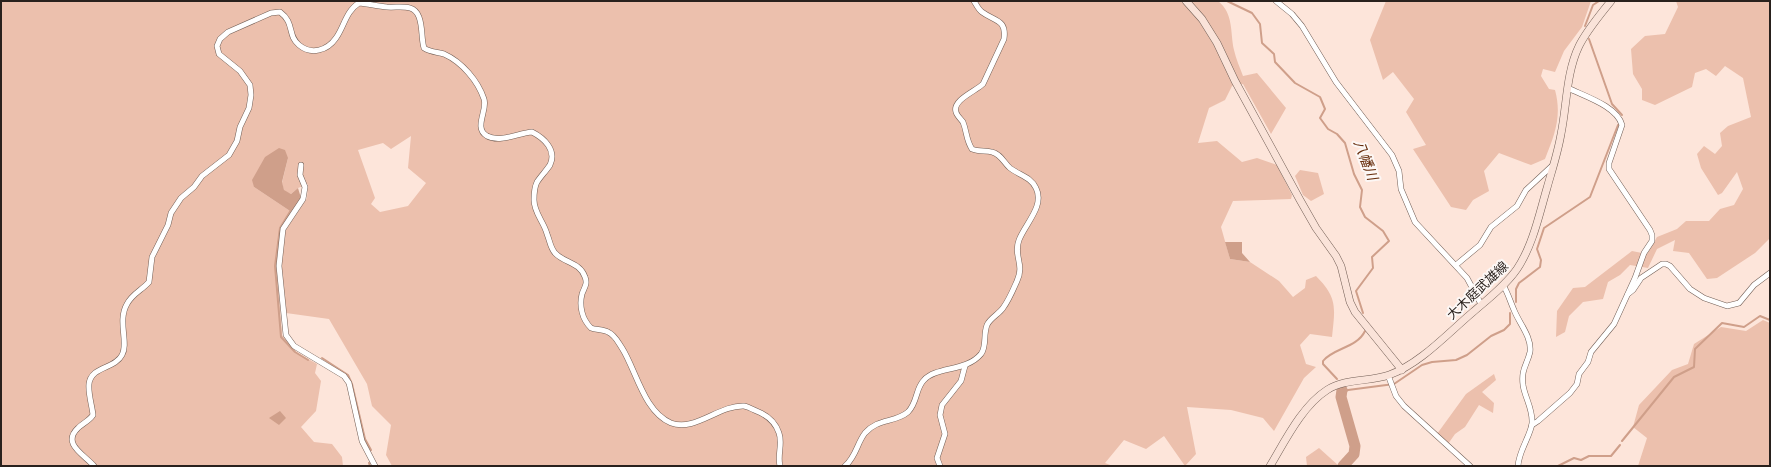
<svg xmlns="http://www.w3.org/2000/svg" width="1771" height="467" viewBox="0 0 1771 467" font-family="'DejaVu Sans','Noto Sans JP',sans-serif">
  <rect width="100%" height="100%" fill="#fde5da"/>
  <!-- green -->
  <g fill="#ecc0ad" fill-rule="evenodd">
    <path d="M1 1H1218C1234 14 1230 32 1234 50 1236 59 1240 68 1243 76L1257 73 1286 108 1271 134 1243 84 1232 86 1225 100 1209 108 1198 143 1217 141 1242 162 1257 158 1277 165 1292 195 1291 199 1233 201 1221 227 1230 259 1250 262 1279 281 1293 297 1305 288 1306 280 1316 276C1338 298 1335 308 1332 337L1310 334 1300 345 1306 364 1316 367 1304 378 1274 431 1263 418 1231 410 1187 407 1196 454 1185 466 1164 436 1146 449 1124 440 1105 463 1113 466H392L386 455 391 425 372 406 367 384 329 319 286 313 281 267 285 231 307 198 308 184 298 188 291 194 284 191 282 183 288 158 254 187 293 213 282 227 277 266 282 335 296 352 317 364 315 373 321 381 316 411 301 427 314 442 332 444 342 457 343 466H1ZM411 136 408 168 426 183 408 206 380 212 371 204 375 198 358 150 383 143 391 149Z"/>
    <path d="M1386 1H1591L1582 27 1564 51 1555 72 1543 69 1541 76 1549 89 1555 90C1562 116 1555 134 1545 159L1531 165 1499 153 1484 171 1489 191 1473 200 1466 210 1451 207 1413 149 1426 145 1406 112 1414 99 1393 72 1383 80 1370 40Z"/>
    <path d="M1676 1H1770V238L1755 253 1717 278 1707 279 1689 253 1673 251 1675 240 1657 249 1648 268 1630 265 1620 275 1608 282 1603 299 1583 302 1569 316 1565 332 1556 337 1557 311 1573 288 1585 287 1632 251 1647 254 1657 237 1677 229 1686 221H1709L1720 209 1734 205 1743 189 1737 172 1722 193 1718 195 1701 168 1697 154 1704 146 1715 154 1722 146 1720 133 1728 126 1751 117 1743 78 1725 66 1716 76 1706 69 1695 73 1692 87 1655 105 1642 100V89L1633 74 1631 49 1645 36 1665 34 1678 7Z"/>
    <path d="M1300 170 1318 173 1324 194 1311 201 1303 195 1295 176Z"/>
    <path d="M1763 320 1770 323V466H1638L1647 438 1633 427 1639 405 1672 370 1688 364 1694 344 1721 327 1746 331Z"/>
    <path d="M1494 374 1496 380 1482 392 1494 403 1493 413 1479 405 1465 427 1455 434 1448 444 1437 434 1466 394Z"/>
    <path d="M1319 448 1339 466H1307L1306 457Z"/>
  </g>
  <!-- water -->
  <g fill="#cf9f8a">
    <path d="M279 148 285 150 288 158 282 182 284 190 291 194 298 188 301 198 293 213 254 187 252 180 265 157Z"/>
    <path d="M1225 242H1242V253L1250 262 1230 259Z"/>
    <path d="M280 411 286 418 279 425 269 418Z"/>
  </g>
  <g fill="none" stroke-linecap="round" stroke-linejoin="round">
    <!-- stream -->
    <g stroke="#cf9f8a" stroke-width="2">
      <path d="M1227 1 1252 13 1260 24 1262 43 1274 54 1275 62 1295 83 1320 97 1325 109 1320 118 1328 129 1337 134 1345 143 1354 174 1362 190 1360 207 1365 217 1383 231 1389 241 1372 257 1373 268 1356 291 1363 313"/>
      <path d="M1585 26 1593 5 1599 1"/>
      <path d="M1589 39 1612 104 1622 115"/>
      <path d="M291 210 280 228 275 266 281 337 295 352 308 360"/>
      <path d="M1516 302V289L1519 283 1540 267 1541 260 1537 249 1544 228 1590 197 1618 125"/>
      <path d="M322 358 348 375 352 384 365 439 371 450"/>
      <path d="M1337 379 1323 364V361C1333 348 1357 348 1365 331"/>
      <path d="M1342 393 1348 390 1394 384 1422 365 1432 362 1456 360 1467 355 1491 336 1504 330 1510 324V313"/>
      <path d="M1622 441 1674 377 1694 367 1695 349 1722 323 1744 327 1760 316 1770 320"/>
      <path d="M369 463 370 466"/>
      <path d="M1558 466 1574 458 1581 460 1589 456H1611L1620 445"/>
    </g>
    <!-- river -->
    <path stroke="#cf9f8a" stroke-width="11" d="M1342 390 1341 397 1355 446 1354 454 1343 466"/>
    <!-- street casing -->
    <g stroke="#725e55" stroke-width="6">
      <g id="street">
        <path d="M1276 1 1292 14 1302 26 1336 82 1392 155 1399 171 1401 189 1415 222 1467 278 1481 304"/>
        <path d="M301 165 300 175 305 187 303 199 283 229 279 266 286 335 294 346 344 376 349 383 362 441 375 466"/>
        <path d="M1456 265 1480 245 1491 227 1517 206 1526 190 1553 165"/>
        <path d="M1503 285C1508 293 1510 301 1514 310 1519 323 1532 337 1530 352 1527 365 1521 369 1523 385 1525 398 1533 409 1532 423 1531 435 1519 450 1518 466"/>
        <path d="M1628 294 1633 290 1641 278 1662 264H1666L1670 266 1690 289 1704 298 1727 306 1739 303 1754 285 1770 273"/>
        <path d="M1388 375 1396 396 1404 406 1470 466"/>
        <path d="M1532 425 1538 421 1570 393 1577 384 1579 374 1588 362 1591 352 1614 324 1635 278 1644 253 1652 241V235L1650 230 1609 169V163L1622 125C1617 106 1584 96 1568 88"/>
        <path d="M94 466C85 455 61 444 78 428 83 423 89 421 93 415 92 405 88 394 89 384 91 366 115 369 122 355 129 343 117 321 127 304 132 294 142 290 149 282L152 257 168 225 171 213 181 198 194 187 202 176 229 155 237 141 240 127 249 108 251 95 250 85 240 71 219 54 217 46 220 39 228 32 271 13 280 12C295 23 287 35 299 45 311 55 327 51 336 38 344 27 346 11 359 3 368 4 378 6 387 7 399 8 414 3 419 17 423 28 421 38 424 48 430 52 437 52 444 54 462 62 478 81 484 99 488 110 473 128 487 136 500 143 519 133 532 132 544 138 557 150 550 165 546 171 541 176 537 182 534 188 534 194 534 200 534 213 544 222 547 234 550 241 550 247 555 253 564 263 580 262 585 277 588 284 584 288 582 294 579 306 582 319 591 328 596 330 603 329 608 332 615 335 618 342 622 348 636 370 644 412 671 423 695 432 719 405 744 406 749 407 756 411 761 413 769 417 776 424 779 433 783 444 777 455 780 466"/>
        <path d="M845 466C856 457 857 443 865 433 878 418 895 423 908 412 918 402 915 389 924 380 937 366 966 372 981 354 987 346 983 335 987 325 990 318 999 314 1003 308 1009 300 1013 290 1017 281 1025 264 1013 256 1019 240 1025 224 1045 206 1036 188 1031 177 1019 175 1010 168 1004 163 1001 154 992 152 986 150 979 152 972 149 966 140 967 132 963 122 961 119 957 116 956 112 952 100 976 91 983 84L1004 39C1007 19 994 21 982 12 978 9 976 4 974 1"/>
        <path d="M940 466 937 458 945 434 940 415 942 405 961 381 965 366"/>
      </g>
    </g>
    <!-- secondary casing -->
    <g stroke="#725e55" stroke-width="8">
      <g id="secondary">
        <path d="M1186 1 1202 19 1217 43 1235 81 1300 200 1316 228 1336 256 1341 266 1350 302 1355 312 1402 370"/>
        <path d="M1270 466C1285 441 1302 406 1327 390 1345 378 1369 382 1389 375 1420 364 1448 333 1473 312 1488 299 1506 285 1517 269 1533 245 1539 215 1547 188 1552 170 1558 152 1561 134 1567 105 1566 73 1579 46 1587 30 1600 15 1611 1"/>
      </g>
    </g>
    <!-- street -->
    <use href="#street" stroke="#fff" stroke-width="5"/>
    <!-- secondary -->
    <use href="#secondary" stroke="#fae3d9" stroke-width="7"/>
  </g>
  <g text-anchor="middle" stroke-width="4" stroke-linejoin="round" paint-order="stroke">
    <!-- street labels -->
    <g font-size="13" fill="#29211d" stroke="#fcf7f5">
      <text transform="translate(1477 290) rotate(-43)" y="5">大木庭武雄線</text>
    </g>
    <!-- water labels -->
    <g font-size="14" font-style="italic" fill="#662c0b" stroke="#fcf7f5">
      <text transform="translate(1366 160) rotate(69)" y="5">八幡川</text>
    </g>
  </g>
  <!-- border -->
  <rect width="1771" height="467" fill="none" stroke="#29211d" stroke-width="4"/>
</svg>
